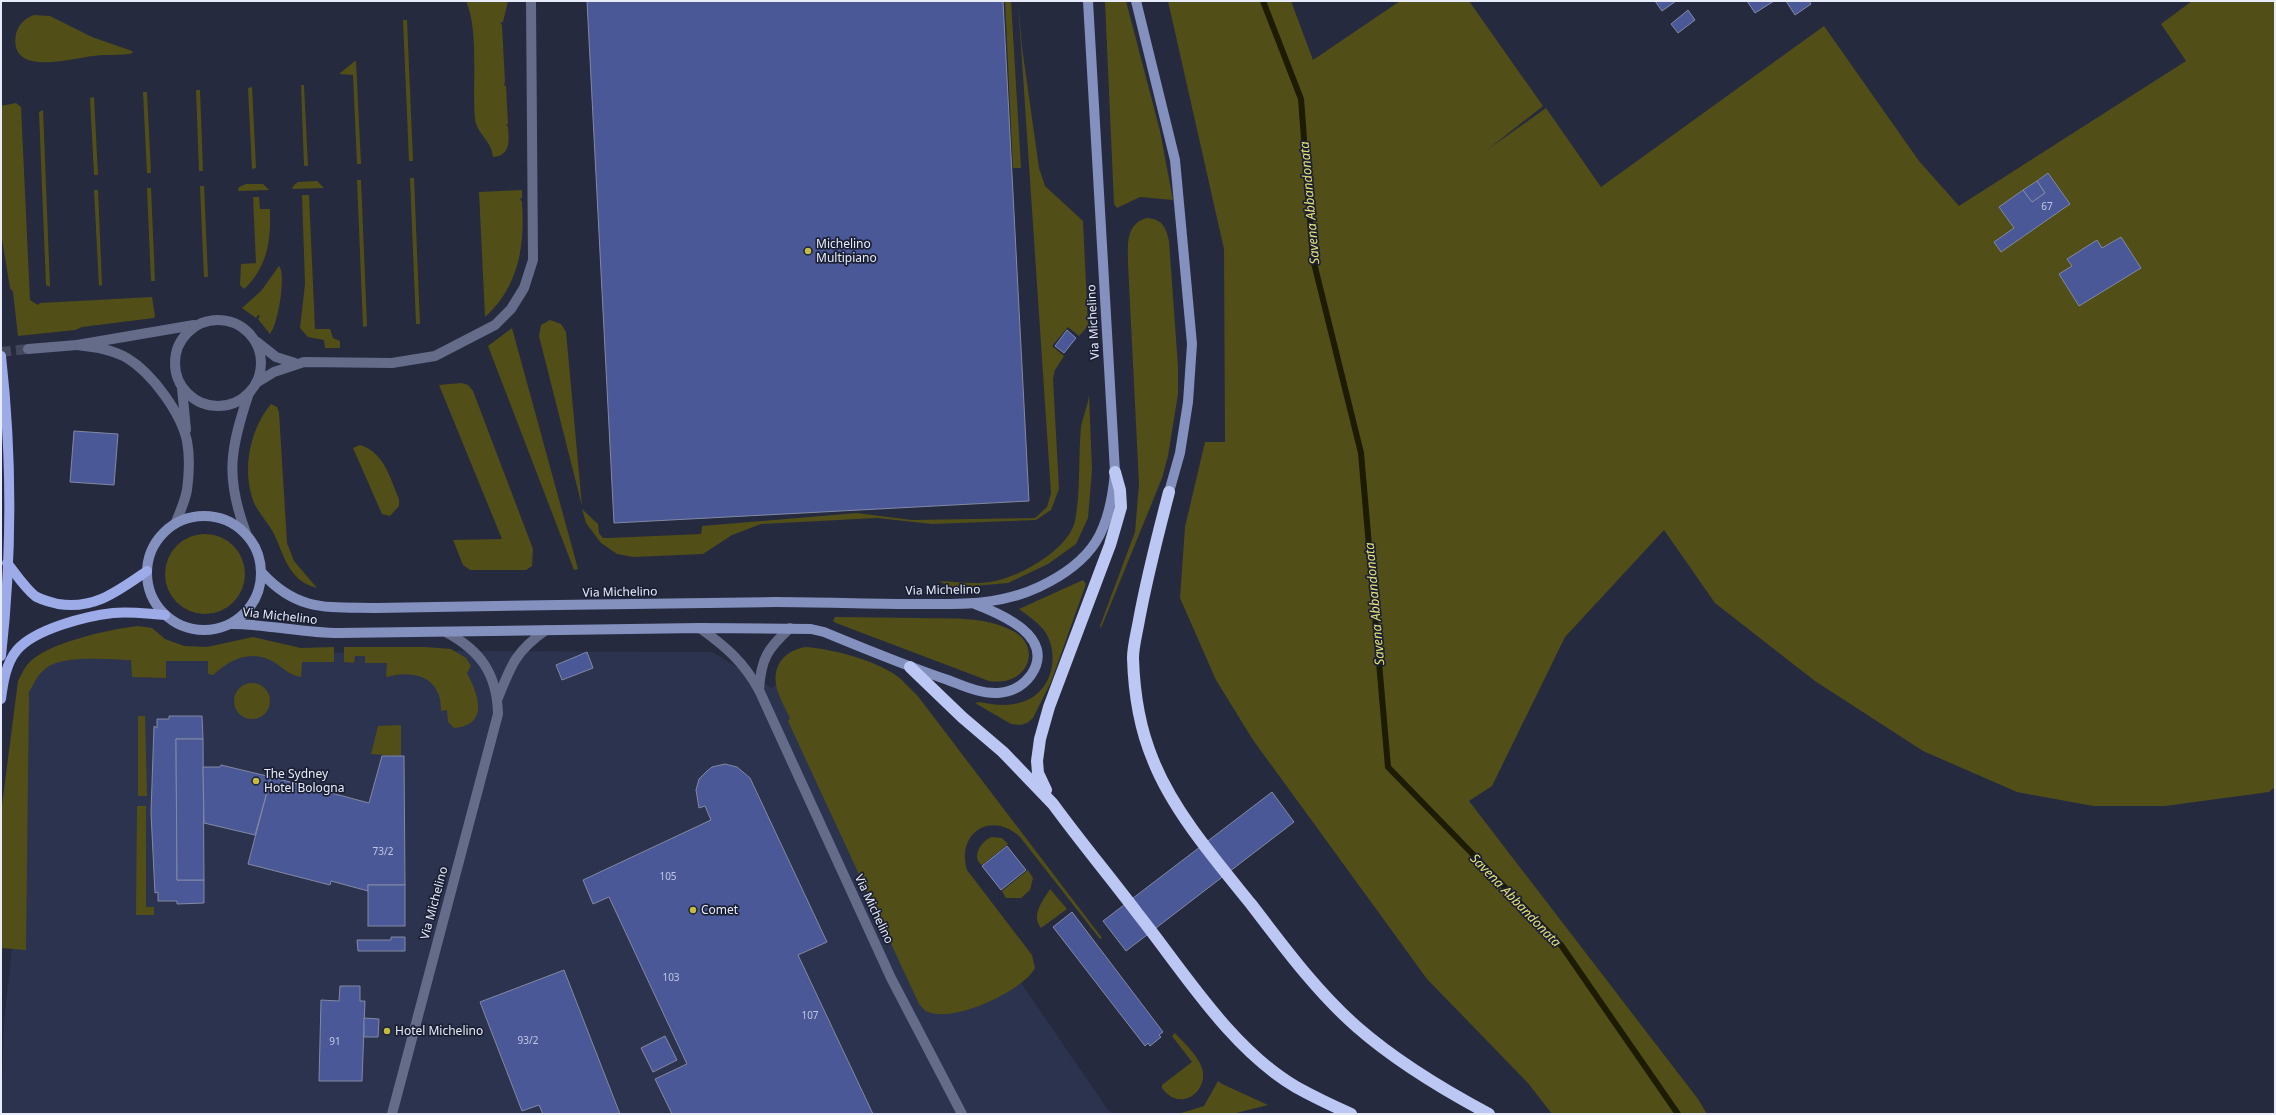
<svg xmlns="http://www.w3.org/2000/svg" width="2276" height="1115" viewBox="0 0 2276 1115" font-family="'Noto Sans',sans-serif">
  <rect width="100%" height="100%" fill="#252a3f"/>
  <!-- built -->
  <path fill="#2c334e" d="M69 646 242 654 455 651 712 652 772 688 793 666 947 814 965 901 1108 1110 1114 1114H1L4 1023 21 862 26 721 31 681Z"/>
  <!-- green -->
  <g fill="#524e17">
    <path d="M466 1H508L503 22 500 23 502 25 505 82 504 85 506 86 508 124 506 125 508 127C509 140 511 156 493 157 492 141 477 134 475 119 472 86 479 29 466 1Z"/>
    <path d="M1005 1H1011L1021 168H1013Z"/>
    <path d="M1018 1 1022 47 1039 168 1045 186 1083 221 1088 326 1079 336 1068 327 1052 346 1064 356 1055 370 1053 379 1059 489 1051 510 1036 520 932 524 877 518 761 524 732 535 703 554 633 557 617 554 601 543 586 523 582 509 598 524 599 533 603 538H609L701 534 702 526 857 513 912 520 1035 518 1047 507 1051 493Z"/>
    <path d="M1105 1H1126L1160 131 1173 200 1140 197 1117 208 1114 204Z"/>
    <path d="M1168 1H1291L1313 60 1400 1H1469L1543 106 1487 150 1546 108 1601 187 1824 26 1919 161 1959 206 2186 61 2161 24 2192 1H2275V787L2269 792 2165 806H2093L2017 792 1923 751 1815 681 1715 603 1664 530 1565 637 1492 786 1469 801 1698 1099 1707 1114H1552L1528 1083 1427 979 1253 740 1216 680 1180 598 1185 527 1205 442H1225L1224 249Z"/>
    <path d="M34 15 50 16 92 37 132 51 133 53C120 56 106 54 93 56 72 58 8 78 16 34 18 25 25 18 34 15Z"/>
    <path d="M403 20H407L413 161H409Z"/>
    <path d="M355 61H356L361 164H357L353 75 339 74Z"/>
    <path d="M301 85H304L308 166H304Z"/>
    <path d="M252 87 256 168 252 169 248 88Z"/>
    <path d="M196 90H200L203 171H199Z"/>
    <path d="M143 92H147L151 173H147Z"/>
    <path d="M94 97 98 175H94L90 98Z"/>
    <path d="M16 103 21 107 30 300 38 305 40 303 152 297 155 316 154 318 82 327 75 330 18 336 13 292 10 288 1 233V106Z"/>
    <path d="M43 110 50 287 46 285 39 112Z"/>
    <path d="M410 178H414L420 324H416Z"/>
    <path d="M357 180H361L367 326 363 327Z"/>
    <path d="M317 181 324 188 292 189 294 185 298 182Z"/>
    <path d="M246 184H263L269 190 238 191 239 187Z"/>
    <path d="M200 186H204L208 277H204Z"/>
    <path d="M147 188H151L155 281H151Z"/>
    <path d="M94 190H98L102 285 99 286Z"/>
    <path d="M522 190V198L520 199 522 202C525 246 519 286 485 317L479 192Z"/>
    <path d="M302 195H309L315 329H330L333 338 340 341V348H325L324 340 308 337 300 328 305 284Z"/>
    <path d="M253 197H259L260 209H270C271 239 268 267 244 289L240 285 241 264 256 263Z"/>
    <path d="M1147 218C1162 219 1166 227 1169 241L1178 367V394L1168 456 1162 478 1101 628 1100 626 1135 532 1139 484 1128 264C1128 245 1125 224 1147 218Z"/>
    <path d="M279 266C286 272 279 323 270 334L258 319 260 316 258 315 256 318 242 308 261 291Z"/>
    <path d="M550 320 561 324 566 332 582 506 539 336 541 325Z"/>
    <path d="M512 328 578 569 574 570 488 346Z"/>
    <path d="M461 383 468 385 473 391 533 549 532 566 526 570H470L463 565 453 540 502 539 439 385Z"/>
    <path d="M1089 394 1092 470 1088 518 1076 544 1048 564 1008 583 950 588 940 581C958 582 978 585 995 581 1021 576 1069 549 1075 521 1081 490 1078 458 1081 427 1083 416 1088 406 1089 394Z"/>
    <path d="M271 404 277 407 279 412 287 543 294 561 317 588C290 581 285 559 275 536 270 525 261 516 255 505 241 473 249 430 271 404Z"/>
    <path d="M360 445C384 452 390 478 399 499V506L390 516 382 514 353 448Z"/>
    <circle cx="205" cy="574" r="40"/>
    <path d="M1083 580 1086 584 1051 682 1033 718 1027 723 1020 725 1011 724 975 703 979 702C994 705 1010 707 1025 701 1053 691 1061 652 1043 629 1036 621 1027 615 1019 609Z"/>
    <path d="M835 617C864 617 892 618 920 618 951 619 985 616 1013 631 1043 647 1028 687 989 681L836 623 833 621Z"/>
    <path d="M138 626 152 628 165 639 184 646 207 647 253 637 301 648 334 647V662H302L301 677C288 675 283 667 272 661 250 649 229 660 213 675L208 674V661H166V678L132 677 131 660C109 660 62 654 45 669 37 675 34 684 29 692L26 950 1 948V813L18 681C21 676 23 670 27 665 44 643 111 629 138 626Z"/>
    <path d="M344 647H425L451 649 466 658 471 666 467 673C479 696 489 725 454 728L448 722 447 710 441 711C442 677 414 669 386 677L387 663H365V656H355L354 663 344 662Z"/>
    <path d="M806 647C833 649 874 660 897 676 904 681 910 689 917 695L1102 938 1100 939 1020 837C991 810 956 833 967 870L1032 955 1035 968C1023 991 951 1025 926 1011 924 1010 921 1006 919 1004L788 721 790 718C785 708 780 699 777 689 771 667 784 650 806 647Z"/>
    <circle cx="252" cy="701" r="18"/>
    <path d="M138 716H145L147 796H138Z"/>
    <path d="M401 725V756L371 754 378 726Z"/>
    <path d="M137 806H146V907H154V915H136Z"/>
    <path d="M992 837 1002 838 1008 844 982 865C970 857 982 840 992 837Z"/>
    <path d="M1028 870 1033 878 1030 890 1021 898H1006L1002 891Z"/>
    <path d="M1050 889 1067 909 1041 928C1031 915 1042 902 1050 889Z"/>
    <path d="M1175 1033C1184 1043 1202 1059 1203 1073 1205 1089 1189 1104 1174 1098 1169 1096 1165 1092 1162 1088V1085L1192 1062 1172 1036Z"/>
    <path d="M1218 1081 1222 1084 1268 1105 1232 1114 1181 1113 1204 1106Z"/>
  </g>
  <g fill="none" stroke-linecap="round" stroke-linejoin="round">
    <!-- stream -->
    <path stroke="#1c1b03" stroke-width="6" d="M1263 1 1301 99 1313 259 1361 453 1388 767 1561 945 1678 1114"/>
  </g>
  <!-- building -->
  <g fill="#4b5898" stroke="#8289a3">
    <path d="M587 1H1003L1029 501 614 523Z"/>
    <path d="M1655 1H1676L1662 11Z"/>
    <path d="M1747 1H1774L1755 13Z"/>
    <path d="M1786 1H1809L1811 4 1795 15Z"/>
    <path d="M1688 10 1695 20 1678 33 1671 24Z"/>
    <path d="M2048 173 2070 204 2001 252 1994 242 2014 228 1999 207 2023 190 2032 202 2045 193 2037 181Z"/>
    <path d="M2037 181 2045 193 2032 202 2023 190Z"/>
    <path d="M2121 237 2141 268 2079 306 2059 274 2072 266 2067 259 2097 240 2102 248Z"/>
    <path d="M1067 330 1076 338 1064 353 1055 346Z"/>
    <path d="M74 431 118 434 114 485 70 482Z"/>
    <path d="M587 652 593 668 562 680 556 665Z"/>
    <path d="M169 716H202L203 739H176L177 880H204V903L177 904V901H158V892L155 893 151 813 154 726 157 728V719H169Z"/>
    <path d="M176 739H203L204 880H177Z"/>
    <path d="M382 756H404L405 885H368V891L331 881 330 885 248 864 271 777 369 803Z"/>
    <path d="M725 764 737 767 750 778 827 942 798 955 873 1114H672L655 1079 687 1064 609 897 593 904 583 880 711 820 705 806 699 808 696 790 699 779 707 771 712 767Z"/>
    <path d="M221 765 271 777 255 835 204 823 203 767H220Z"/>
    <path d="M1272 792 1294 822 1126 951 1103 921Z"/>
    <path d="M1007 846 1026 870 1001 890 982 866Z"/>
    <rect x="368" y="885" width="37" height="41"/>
    <path d="M1072 912 1163 1032 1159 1035 1161 1037 1150 1046 1148 1043 1145 1046 1053 927Z"/>
    <path d="M391 937H405V951H358L357 940H391Z"/>
    <path d="M564 970 620 1114H543L539 1105 522 1111 480 1002Z"/>
    <path d="M340 986H360V1001H365L362 1081H319L321 1000 339 1001Z"/>
    <path d="M364 1018 379 1019 378 1037H364Z"/>
    <path d="M665 1036 677 1060 653 1072 641 1048Z"/>
  </g>
  <g fill="none" stroke-linecap="round" stroke-linejoin="round">
    <!-- street-tunnel -->
    <path stroke="#42475b" stroke-width="10" stroke-dasharray="10 5" stroke-linecap="butt" d="M1 352 28 349"/>
    <!-- street -->
    <g stroke="#646c89" stroke-width="10">
      <circle cx="218" cy="363" r="43"/>
      <path d="M257 342 276 357 295 363"/>
      <path d="M77 345C94 347 111 349 127 358 152 373 181 413 187 441 190 457 189 475 187 490 185 501 180 512 176 522"/>
      <path d="M28 349 77 345 194 325"/>
      <path d="M256 383 274 372 304 362 392 363 435 356 495 325 511 309 524 288 533 260 531 1"/>
      <path d="M182 388 186 430"/>
      <path d="M246 533C225 477 230 449 249 393"/>
      <path d="M700 628C726 647 743 661 759 690L891 978 962 1114"/>
      <path d="M759 690C761 659 767 649 790 628"/>
      <path d="M498 698C511 665 516 651 546 630"/>
      <path d="M392 1114 498 714C497 674 481 651 446 632"/>
    </g>
    <!-- secondary -->
    <g stroke="#8490be" stroke-width="10">
      <path d="M1136 1 1175 160 1192 344 1188 402 1180 453 1169 492"/>
      <circle cx="204" cy="573" r="57"/>
      <path d="M262 573C298 612 327 607 376 608 509 606 643 603 776 602 821 602 866 604 911 604 956 604 996 607 1039 587 1094 561 1110 531 1115 472L1088 1"/>
      <path d="M231 624C267 624 303 633 339 633L700 628 811 629 824 632C865 649 906 666 948 680 964 686 981 694 998 693 1012 692 1023 686 1031 675 1057 637 1001 614 975 604"/>
    </g>
    <!-- primary -->
    <g stroke="#9dace8" stroke-width="10">
      <path d="M1 356C12 455 12 557 1 656"/>
      <path d="M7 563C16 574 24 587 35 596 41 600 50 602 58 604 94 610 118 591 147 571"/>
      <path d="M1 699C3 683 6 663 17 650 35 629 86 616 113 613 130 611 148 614 165 615"/>
    </g>
    <!-- highway -->
    <g stroke="#bcc8f3" stroke-width="12">
      <path d="M1169 492C1158 534 1147 577 1139 620 1137 632 1133 646 1133 658 1134 692 1140 729 1153 760 1173 811 1217 862 1251 904 1284 947 1316 991 1357 1027 1397 1062 1442 1089 1489 1114"/>
      <path d="M910 667 962 717 1003 752 1053 804C1080 841 1110 877 1138 914 1184 972 1231 1049 1296 1087 1314 1097 1333 1106 1351 1114"/>
      <path d="M1046 790 1038 773 1037 761 1040 739 1049 707 1110 545 1121 507 1120 490 1115 472"/>
    </g>
  </g>
  <!-- markers -->
  <g fill="#c4bc3e" stroke="#1b2035" stroke-width="1.5">
    <circle cx="808" cy="251" r="4"/>
    <circle cx="256" cy="781" r="4"/>
    <circle cx="693" cy="910" r="4"/>
    <circle cx="387" cy="1031" r="4"/>
  </g>
  <g text-anchor="middle" stroke-width="3.5" stroke-linejoin="round" paint-order="stroke">
    <!-- number labels -->
    <g font-size="10" fill="#c1c7e2">
      <text x="2047" y="210">67</text>
      <text x="383" y="855">73/2</text>
      <text x="668" y="880">105</text>
      <text x="671" y="981">103</text>
      <text x="810" y="1019">107</text>
      <text x="528" y="1044">93/2</text>
      <text x="335" y="1045">91</text>
    </g>
    <!-- poi labels -->
    <g font-size="12" fill="#e8ecfa" stroke="#1b2035" text-anchor="start">
      <text x="816" y="248">Michelino<tspan x="816" dy="14">Multipiano</tspan></text>
      <text x="264" y="778">The Sydney<tspan x="264" dy="14">Hotel Bologna</tspan></text>
      <text x="701" y="914">Comet</text>
      <text x="395" y="1035">Hotel Michelino</text>
    </g>
    <!-- street labels -->
    <g font-size="12" fill="#e8ecfa" stroke="#1b2035">
      <text transform="translate(1093 322) rotate(-93)" y="4">Via Michelino</text>
      <text transform="translate(943 590) rotate(-1)" y="4">Via Michelino</text>
      <text transform="translate(620 592) rotate(-1)" y="4">Via Michelino</text>
      <text transform="translate(280 616) rotate(6)" y="4">Via Michelino</text>
      <text transform="translate(434 903) rotate(-75)" y="4">Via Michelino</text>
      <text transform="translate(874 909) rotate(65)" y="4">Via Michelino</text>
    </g>
    <!-- water labels -->
    <g font-size="13" font-style="italic" fill="#e8e273" stroke="#1b2035">
      <text transform="translate(1309 203) rotate(-95)" y="5">Savena Abbandonata</text>
      <text transform="translate(1374 604) rotate(-95)" y="5">Savena Abbandonata</text>
      <text transform="translate(1516 900) rotate(46)" y="5">Savena Abbandonata</text>
    </g>
  </g>
  <!-- border -->
  <rect width="2276" height="1115" fill="none" stroke="#e8ecfa" stroke-width="4"/>
</svg>
